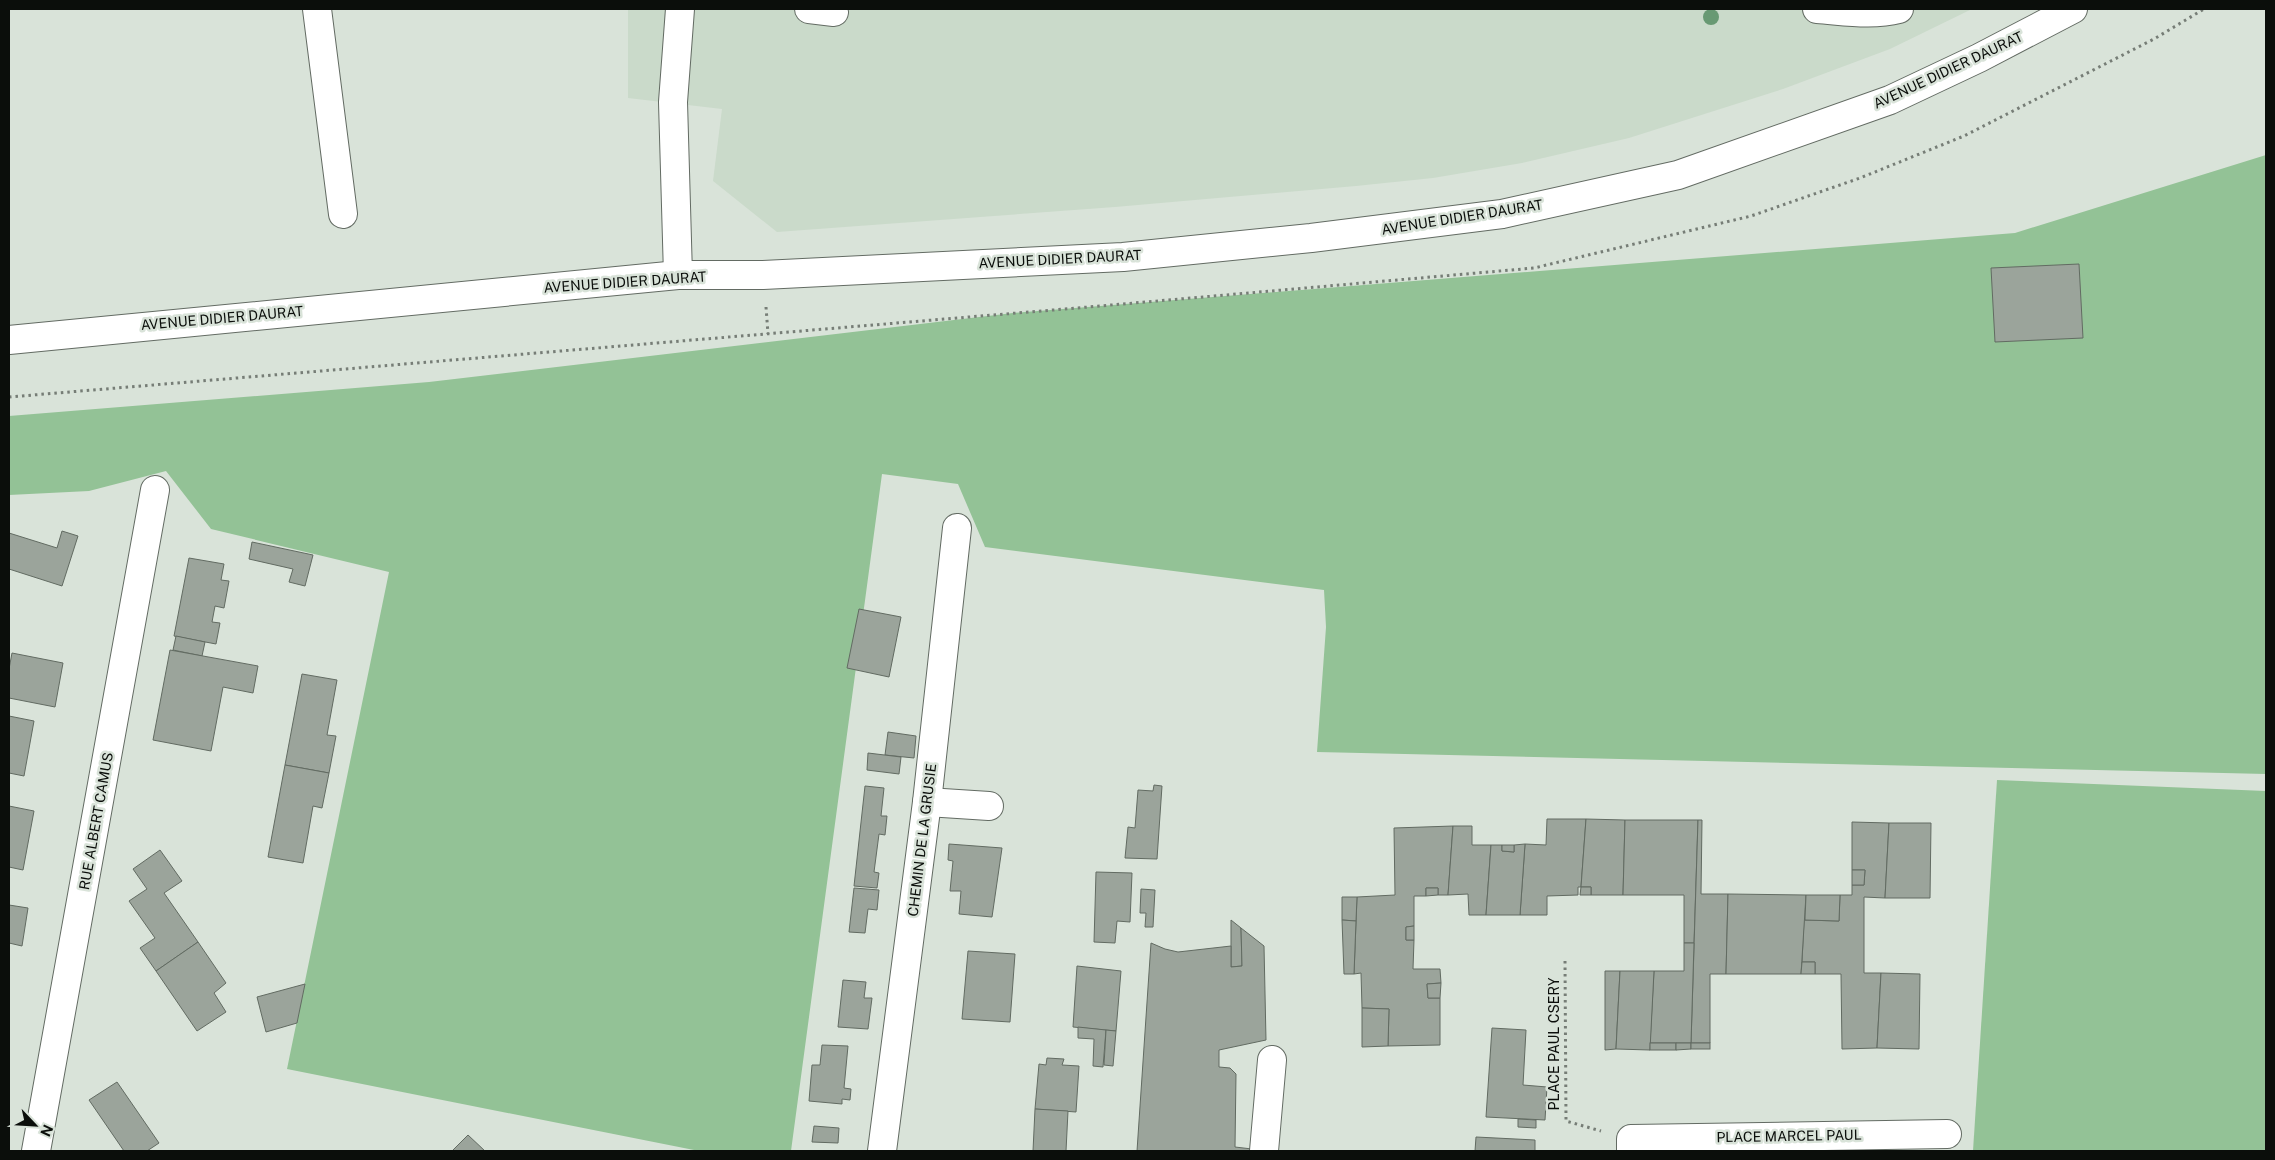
<svg xmlns="http://www.w3.org/2000/svg" width="2275" height="1160" viewBox="0 0 2275 1160" font-family="'Public Sans',sans-serif">
  <rect width="100%" height="100%" fill="#d9e3d9"/>
  <!-- built -->
  <path fill="#cadaca" d="M628 9H1972L1890 49 1783 89 1629 138 1522 163 1433 178 1356 186 1115 207 777 232 713 181 722 109 628 98Z"/>
  <!-- green -->
  <g fill="#93c296">
    <path d="M2266 155V774L1317 752 1326 627 1324 590 985 547 958 484 882 474 791 1151H699L287 1069 389 572 211 529 166 471 89 491 9 495V416L429 382 1013 313 2015 233Z"/>
    <path d="M1997 780 2266 791V1151H1973Z"/>
  </g>
  <!-- building -->
  <g fill="#9ba49b" stroke="#626b62">
    <path d="M2079 264 2083 338 1995 342 1991 268Z"/>
    <path d="M62 531 78 536 62 586 9 569V533L57 548Z"/>
    <path d="M252 542 313 555 305 586 289 582 293 569 249 559Z"/>
    <path d="M189 558 224 564 221 580 229 581 224 608 215 606 212 622 220 623 216 644 174 636Z"/>
    <path d="M859 609 901 617 889 677 847 668Z"/>
    <path d="M176 636 205 642 202 656 173 650Z"/>
    <path d="M170 650 258 666 253 693 223 687 211 751 153 740Z"/>
    <path d="M12 653 63 663 55 707 9 698V669Z"/>
    <path d="M302 674 337 680 327 735 336 736 329 773 285 765Z"/>
    <path d="M9 716 34 721 24 776 9 773Z"/>
    <path d="M888 732 916 736 914 758 885 755Z"/>
    <path d="M868 753 901 757 899 774 867 770Z"/>
    <path d="M285 765 329 773 322 808 313 806 303 863 268 857Z"/>
    <path d="M1154 785 1162 786 1157 859 1125 858 1128 827 1135 828 1138 790 1153 791Z"/>
    <path d="M865 786 884 788 881 816H887L885 835 879 834 874 872 879 873 877 888 854 886Z"/>
    <path d="M9 806 34 811 23 870 9 867Z"/>
    <path d="M1547 819H1586L1581 887H1578V895L1547 896V915H1520L1525 844 1546 845Z"/>
    <path d="M1586 819 1625 820 1623 895H1591V887H1581Z"/>
    <path d="M1625 820H1698L1694 943H1684V895H1623Z"/>
    <path d="M1698 820H1702L1701 894H1728L1726 974H1710V1043H1691Z"/>
    <path d="M1852 822 1889 823 1885 898 1864 897V973H1881L1877 1048 1842 1049 1841 974H1815V962H1802L1804 920 1839 921 1840 895H1852V885H1864L1865 870H1852Z"/>
    <path d="M1889 823H1931L1930 898H1885Z"/>
    <path d="M1453 826 1448 895H1438V888H1426V896H1414V926L1406 927V940H1414L1413 969H1440L1441 983 1427 984 1428 998H1440V1045L1388 1046 1389 1009 1362 1008 1361 973 1354 974 1357 897 1395 895 1394 828Z"/>
    <path d="M1453 826H1472V845H1491L1486 915H1469L1468 894 1448 895Z"/>
    <path d="M949 844 1002 848 992 917 959 914 961 891H950L953 861 948 860Z"/>
    <path d="M1525 844 1520 915H1486L1491 845H1502V851L1514 852V845Z"/>
    <path d="M1502 845H1514V852L1502 851Z"/>
    <path d="M160 850 182 881 164 893 198 942 156 971 140 948 155 938 129 901 147 889 133 869Z"/>
    <path d="M1852 870H1865L1864 885H1852Z"/>
    <path d="M1096 872 1132 873 1130 922 1117 921 1115 943 1094 942Z"/>
    <path d="M1581 887H1591V895H1580Z"/>
    <path d="M854 888 879 890 877 910 868 909 865 933 849 932Z"/>
    <path d="M1426 888H1438V895L1426 896Z"/>
    <path d="M1141 889 1155 890 1153 927H1145L1146 913H1140Z"/>
    <path d="M1728 894 1806 895 1801 974H1726Z"/>
    <path d="M1806 895H1840L1839 921 1805 920Z"/>
    <path d="M1342 897H1357L1356 921 1342 920Z"/>
    <path d="M9 905 28 908 22 946 9 943Z"/>
    <path d="M1231 920 1241 928 1242 966 1231 967Z"/>
    <path d="M1342 920 1356 921 1354 974H1344Z"/>
    <path d="M1414 926V940H1406V927Z"/>
    <path d="M1241 928 1264 946 1266 1040 1219 1050V1067L1230 1068 1236 1074 1235 1147 1252 1149V1151H1137L1151 943 1165 949 1178 952 1231 946V967L1242 966Z"/>
    <path d="M198 942 226 983 214 993 226 1012 197 1031 156 971Z"/>
    <path d="M1684 943H1694L1691 1043H1650L1654 971H1684Z"/>
    <path d="M968 951 1015 954 1010 1022 962 1019Z"/>
    <path d="M1802 962H1815V974H1801Z"/>
    <path d="M1077 966 1121 971 1116 1031 1073 1027Z"/>
    <path d="M1605 971H1620L1616 1049 1605 1050Z"/>
    <path d="M1620 971H1654L1650 1050 1616 1049Z"/>
    <path d="M1881 973 1920 974 1919 1049 1877 1048Z"/>
    <path d="M843 980 866 982 864 998H872L868 1029 838 1027Z"/>
    <path d="M1441 983 1440 998H1428L1427 984Z"/>
    <path d="M305 984 297 1023 266 1032 257 997Z"/>
    <path d="M1362 1008 1389 1009 1388 1046 1362 1047Z"/>
    <path d="M1078 1027 1106 1030 1103 1067 1093 1066 1094 1039 1078 1038Z"/>
    <path d="M1492 1028 1526 1030 1523 1085 1547 1087 1545 1120 1486 1117Z"/>
    <path d="M1106 1030 1116 1031 1113 1066 1104 1065Z"/>
    <rect x="1650" y="1043" width="26" height="7"/>
    <path d="M1676 1043H1691V1049L1676 1050Z"/>
    <rect x="1691" y="1043" width="19" height="6"/>
    <path d="M822 1045 848 1046 844 1088 851 1089 850 1100 842 1099V1104L809 1101 812 1065H820Z"/>
    <path d="M1047 1058 1064 1059 1062 1065 1079 1066 1076 1112 1035 1109 1039 1064 1046 1065Z"/>
    <path d="M117 1082 159 1143 147 1151H124L89 1100Z"/>
    <path d="M1035 1109 1068 1111 1066 1151H1033Z"/>
    <path d="M1518 1119 1536 1120V1128L1518 1127Z"/>
    <path d="M814 1126 839 1128 838 1143 812 1142Z"/>
    <path d="M468 1135 485 1151H452Z"/>
    <path d="M1476 1137 1535 1140V1151H1475Z"/>
  </g>
  <g fill="none" stroke-linecap="round" stroke-linejoin="round">
    <!-- minor casing -->
    <g stroke="#636b63" stroke-width="30">
      <g id="minor">
        <path d="M317 9 343 214"/>
        <path d="M809 9 834 12"/>
        <path d="M1817 9C1845 11 1872 16 1899 9"/>
        <path d="M678 275 673 102 680 9"/>
        <path d="M927 802 989 806"/>
        <path d="M36 1151 155 490"/>
        <path d="M882 1151 927 802 957 528"/>
        <path d="M1264 1151 1272 1060"/>
        <path d="M1631 1151V1139L1947 1134"/>
      </g>
    </g>
    <!-- major casing -->
    <g stroke="#636b63" stroke-width="30">
      <path id="major" d="M9 340 678 275H763L1123 257 1311 238 1502 214 1678 175 1890 100 1979 58 2073 9"/>
    </g>
    <!-- path -->
    <g stroke="#767d76" stroke-width="3" stroke-dasharray="2.5 4" stroke-linecap="butt">
      <path d="M766 307 768 334"/>
      <path d="M9 397 1077 308 1534 268 1751 216 1860 178 1964 136 2154 39 2204 9"/>
      <path d="M1565 961 1566 1121 1601 1131"/>
    </g>
    <!-- minor -->
    <use href="#minor" stroke="#fff" stroke-width="28"/>
    <!-- major -->
    <use href="#major" stroke="#fff" stroke-width="28"/>
  </g>
  <!-- trees -->
  <circle fill="#689973" cx="1711" cy="17" r="8"/>
  <g text-anchor="middle" stroke-width="5" stroke-linejoin="round" paint-order="stroke">
    <!-- street labels -->
    <g font-size="14" fill="#0b0e0b" stroke="#d9e3d9">
      <text transform="translate(1948 70) rotate(-25)" y="5">AVENUE DIDIER DAURAT</text>
      <text transform="translate(1462 217) rotate(-9)" y="5">AVENUE DIDIER DAURAT</text>
      <text transform="translate(1060 259) rotate(-3)" y="5">AVENUE DIDIER DAURAT</text>
      <text transform="translate(625 282) rotate(-4)" y="5">AVENUE DIDIER DAURAT</text>
      <text transform="translate(222 318) rotate(-5)" y="5">AVENUE DIDIER DAURAT</text>
      <text transform="translate(96 821) rotate(-80)" y="5">RUE ALBERT CAMUS</text>
      <text transform="translate(922 840) rotate(-83)" y="5">CHEMIN DE LA GRUSIE</text>
      <text transform="translate(1554 1044) rotate(-90)" y="5">PLACE PAUL CSERY</text>
      <text transform="translate(1789 1136) rotate(-1)" y="5">PLACE MARCEL PAUL</text>
    </g>
  </g>
  <!-- border -->
  <rect width="2275" height="1160" fill="none" stroke="#0b0e0b" stroke-width="20"/>
  <!-- north arrow -->
  <g transform="translate(35 1125) rotate(115)" stroke="#d9e3d9" stroke-width="4" paint-order="stroke">
  <path d="M0-4L9 19L0 12L-9 19Z" fill="#0b0e0b"/>
  <text y="-8" font-size="14" font-weight="bold" text-anchor="middle" fill="#0b0e0b">N</text>
  </g>
</svg>
